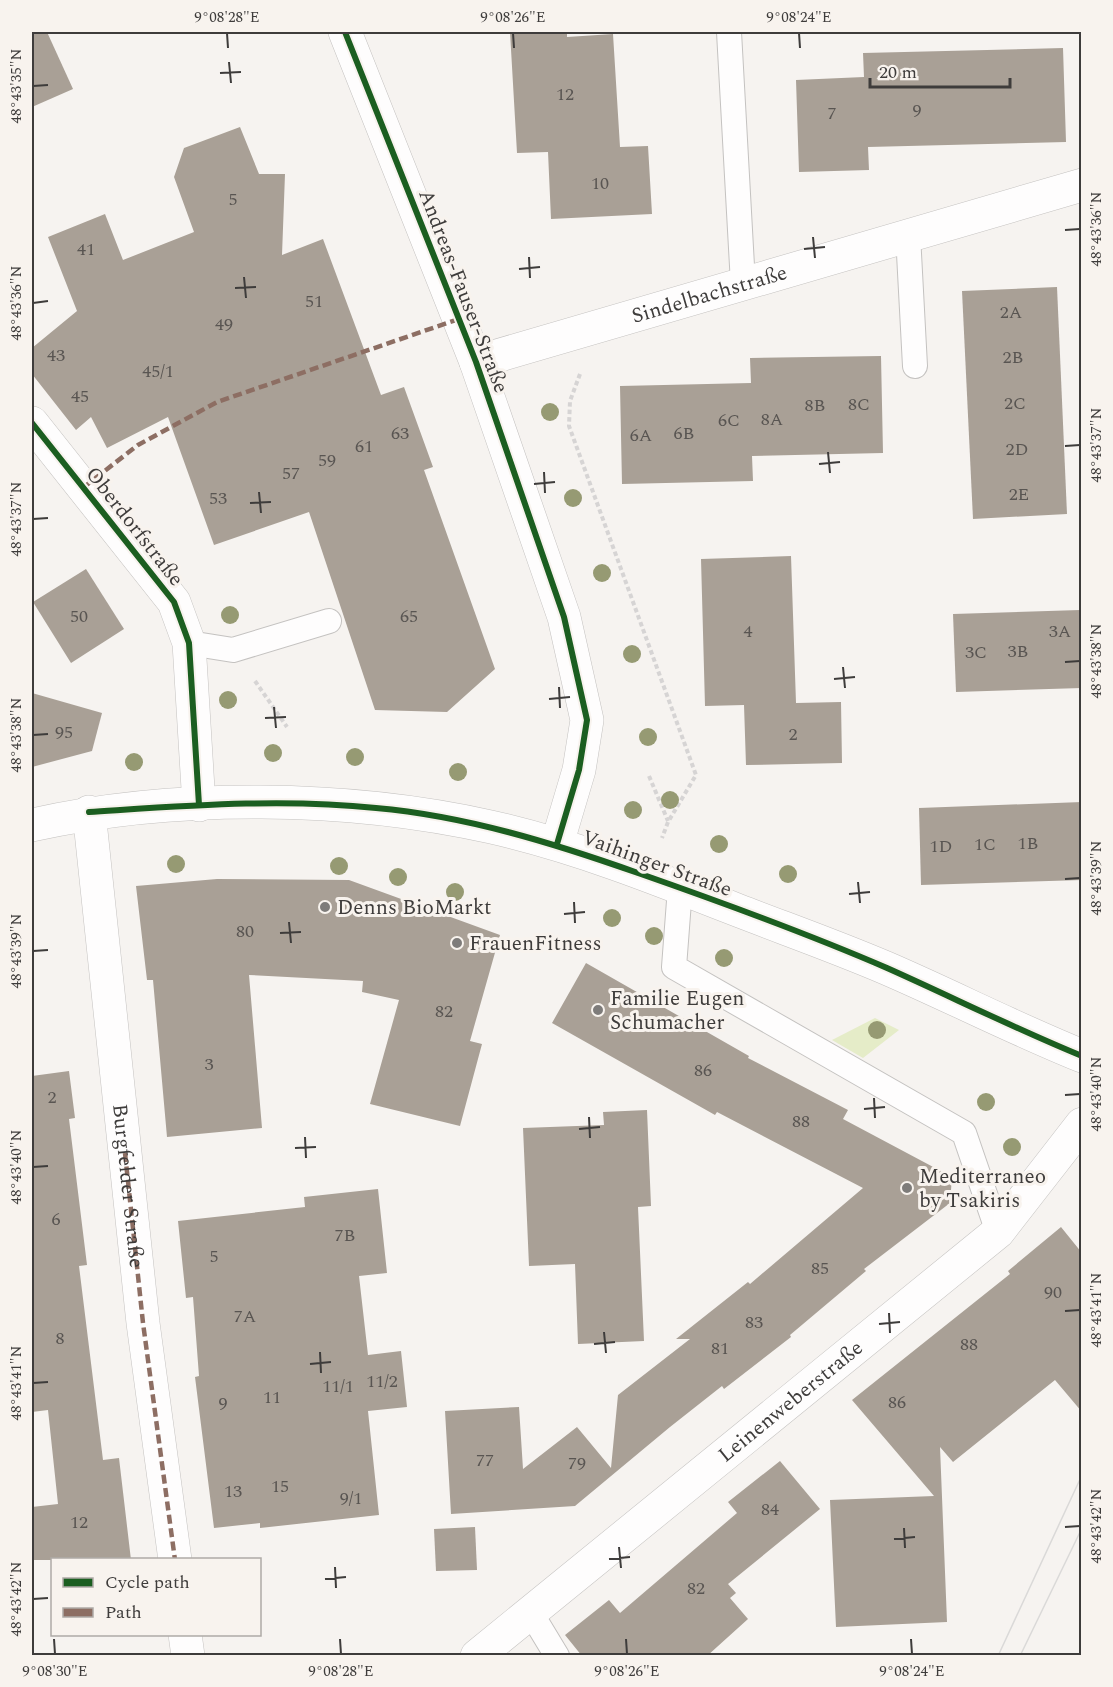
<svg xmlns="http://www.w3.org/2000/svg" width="1113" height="1687" viewBox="0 0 1113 1687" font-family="Spectral,serif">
  <rect width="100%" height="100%" fill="#f6f3f0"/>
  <!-- green -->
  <path fill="#e5ecc8" d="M875 1018 899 1030 863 1058 832 1040Z"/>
  <!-- building -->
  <g fill="#a9a096">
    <path d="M32 32H47L73 89 32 107Z"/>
    <path d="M510 32H567V37L613 34 620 147 648 146 652 214 551 219 548 152 517 153Z"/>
    <path d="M1063 48 1066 142 868 147 869 170 799 172 796 80 864 77 863 53Z"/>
    <path d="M240 127 259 174H285L282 255 323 239 381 395 404 387 433 467 424 470 495 669 447 712 375 710 309 512 214 545 168 417 107 448 91 417 76 430 32 374V348L77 311 48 237 105 214 123 260 194 232 174 177 184 148Z"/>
    <path d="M1057 287 1067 514 973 519 962 291Z"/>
    <path d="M881 356 883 453 752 456 753 481 622 484 620 386 751 383 750 358Z"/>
    <path d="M791 556 796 703 841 702 842 763 746 765 744 705 705 706 701 559Z"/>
    <path d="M86 569 124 629 71 663 33 602Z"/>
    <path d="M1080 610 1082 688 956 692 953 614Z"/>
    <path d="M32 693 102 713 92 751 32 767Z"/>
    <path d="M1082 802V880L921 885 919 808Z"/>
    <path d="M217 879 349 880 500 935 470 1041 482 1044 460 1126 370 1104 399 1000 362 992 363 981 249 975 262 1128 167 1137 153 980H147L136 886Z"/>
    <path d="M586 963 749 1056 748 1058 848 1110 843 1119 952 1177 950 1203 864 1269 866 1271 790 1335 791 1337 724 1389 722 1386 670 1427 575 1506 451 1514 445 1411 519 1407 523 1469 577 1427 611 1468 618 1395 690 1339H676L748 1282 750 1284 863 1188 717 1112 715 1115 552 1023Z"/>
    <path d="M69 1071 75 1118 69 1119 87 1265 79 1266 103 1460 119 1458 131 1560H34L32 1507 58 1504 48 1410 32 1412V1076Z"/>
    <path d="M647 1110 651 1206 638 1207 644 1341 578 1344 575 1264 529 1266 523 1128 604 1125 603 1112Z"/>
    <path d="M378 1189 387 1273 359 1276 368 1355 401 1351 407 1407 368 1411 379 1515 260 1528V1523L214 1528 195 1377 199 1376 193 1297 186 1298 178 1221 305 1207 304 1197Z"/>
    <path d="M1061 1227 1082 1253V1412L1055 1380 953 1462 940 1447 947 1622 836 1627 830 1500 934 1496 852 1400 1010 1274 1008 1271Z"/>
    <path d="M780 1461 820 1509 728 1584 736 1593 730 1598 748 1619 707 1656H582L565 1635 609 1600 620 1613 737 1513 728 1502Z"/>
    <path d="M475 1527 477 1570 436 1571 434 1529Z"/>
  </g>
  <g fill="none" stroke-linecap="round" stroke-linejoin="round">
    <!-- lane casing -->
    <g stroke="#c4c2c0" stroke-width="26">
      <g id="lane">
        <path d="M729 32 743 284"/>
        <path d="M908 235 915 366"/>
        <path d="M189 643 233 650 329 621"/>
        <path d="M680 888 674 967 964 1133 998 1232"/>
        <path d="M531 1613 557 1656"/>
      </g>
    </g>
    <!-- street casing -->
    <g stroke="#c4c2c0" stroke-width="34">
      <g id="street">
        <path d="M345 32 476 362 564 617 587 720 579 770 557 844"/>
        <path id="s1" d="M476 362 1082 185"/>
        <path d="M32 423 174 602 189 643 199 805"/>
        <path id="s2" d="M89 812 143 1323 175 1560"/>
        <path d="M185 1634 188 1656"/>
        <path id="s3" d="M477 1656 998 1232 1082 1124"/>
      </g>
    </g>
    <!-- secondary casing -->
    <g stroke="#c4c2c0" stroke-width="34">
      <path id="secondary" d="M32 825C175 793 347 795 491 827 575 846 656 878 737 910 786 929 837 947 886 968 951 996 1015 1029 1082 1056"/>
    </g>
    <!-- path -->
    <g stroke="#d6d4d4" stroke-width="4" stroke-dasharray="4.5 3" stroke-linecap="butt">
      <path d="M580 374 570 401 569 426 696 775 668 822 662 838"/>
      <path d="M255 681 287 727"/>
      <path d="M649 776 668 821"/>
    </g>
    <!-- lane -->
    <use href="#lane" stroke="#fefdfd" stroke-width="24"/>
    <!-- street -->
    <use href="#street" stroke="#fefdfd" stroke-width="33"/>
    <!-- secondary -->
    <use href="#secondary" stroke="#fefdfd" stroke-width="33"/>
    <!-- tram -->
    <g stroke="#dad9d8" stroke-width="1.5">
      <path d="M998 1656 1082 1475"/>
      <path d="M1020 1656 1082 1528"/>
    </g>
    <!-- quiet -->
    <g stroke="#8d6e63" stroke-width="4.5" stroke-dasharray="9 4.5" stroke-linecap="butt">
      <path d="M84 487 138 445 217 402 459 319"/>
      <path d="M125 1153 143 1323 175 1560"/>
    </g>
    <!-- cycleway casing -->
    <g stroke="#f8f3ee" stroke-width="10">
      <g id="cycleway">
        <path d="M345 32 476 362 564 617 587 720 579 770 557 844"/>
        <path d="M32 423 174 602 189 643 199 805"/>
        <path d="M89 812C184 806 280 798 376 808 466 816 553 843 638 873 721 902 806 933 887 968 952 997 1016 1029 1082 1056"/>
      </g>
    </g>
    <!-- cycleway -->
    <use href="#cycleway" stroke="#1b5e20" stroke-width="6"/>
  </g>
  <!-- trees -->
  <g fill="#969a73">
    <circle cx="550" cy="412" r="9"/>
    <circle cx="573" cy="498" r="9"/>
    <circle cx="602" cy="573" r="9"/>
    <circle cx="230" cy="615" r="9"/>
    <circle cx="632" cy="654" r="9"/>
    <circle cx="228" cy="700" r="9"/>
    <circle cx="648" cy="737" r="9"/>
    <circle cx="273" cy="753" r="9"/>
    <circle cx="355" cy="757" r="9"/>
    <circle cx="134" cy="762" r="9"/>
    <circle cx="458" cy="772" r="9"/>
    <circle cx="670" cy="800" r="9"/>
    <circle cx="633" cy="810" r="9"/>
    <circle cx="719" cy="844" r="9"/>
    <circle cx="176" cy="864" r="9"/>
    <circle cx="339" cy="866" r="9"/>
    <circle cx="788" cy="874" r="9"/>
    <circle cx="398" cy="877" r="9"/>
    <circle cx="455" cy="892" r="9"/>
    <circle cx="612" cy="918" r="9"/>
    <circle cx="654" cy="936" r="9"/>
    <circle cx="724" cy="958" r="9"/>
    <circle cx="877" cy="1030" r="9"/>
    <circle cx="986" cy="1102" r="9"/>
    <circle cx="1012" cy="1147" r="9"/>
  </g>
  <!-- ticks -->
  <path fill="none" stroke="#3e3c3b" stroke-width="2" d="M227 33 228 48M513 33 514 48M799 33 800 48M229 62 231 83M220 73 241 72M33 86 48 85M1065 230 1080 229M813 237 815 258M804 249 825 247M529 257 530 278M519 269 540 267M244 277 246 298M235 288 256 287M33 303 48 301M1065 446 1080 445M828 452 830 473M819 464 840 462M544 472 545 493M534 484 555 482M259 492 261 513M250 503 271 502M33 519 48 518M1065 662 1080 661M843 667 845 688M834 679 855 677M559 687 560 708M549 699 570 697M274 707 276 728M265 718 286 717M33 735 48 734M1065 879 1080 878M858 882 860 903M849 894 870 892M574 902 575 923M564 914 585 912M289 922 291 943M280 933 301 932M33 951 48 950M1065 1095 1080 1094M874 1098 875 1118M864 1109 885 1107M589 1117 590 1138M579 1129 600 1127M305 1137 306 1158M295 1148 316 1147M33 1167 48 1166M1065 1311 1080 1310M889 1313 890 1333M879 1324 900 1322M604 1332 606 1353M594 1344 615 1342M320 1352 321 1373M310 1364 331 1362M33 1383 48 1382M1065 1527 1080 1526M904 1528 905 1548M894 1539 915 1537M619 1547 621 1568M609 1559 630 1557M335 1567 336 1588M325 1579 346 1577M33 1599 48 1598M54 1639 55 1654M340 1639 341 1654M626 1639 627 1654M911 1639 912 1654"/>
  <!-- markers -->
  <g fill="#7e7c7a" stroke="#f8f3ee" stroke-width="2">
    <circle cx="325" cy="907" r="6"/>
    <circle cx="457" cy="943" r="6"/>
    <circle cx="598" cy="1010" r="6"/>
    <circle cx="907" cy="1188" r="6"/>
  </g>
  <g text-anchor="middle" stroke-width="6" stroke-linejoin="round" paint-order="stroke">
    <!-- number labels -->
    <g font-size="18" fill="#595552">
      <text x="565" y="100">12</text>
      <text x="917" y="116">9</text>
      <text x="832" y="119">7</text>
      <text x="600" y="189">10</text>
      <text x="233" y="205">5</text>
      <text x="86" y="255">41</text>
      <text x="314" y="307">51</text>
      <text x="1011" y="318">2A</text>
      <text x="224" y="330">49</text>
      <text x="56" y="361">43</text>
      <text x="1013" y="363">2B</text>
      <text x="158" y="377">45/1</text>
      <text x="80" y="402">45</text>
      <text x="1015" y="409">2C</text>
      <text x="859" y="410">8C</text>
      <text x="815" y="411">8B</text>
      <text x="772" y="425">8A</text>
      <text x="729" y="426">6C</text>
      <text x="400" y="439">63</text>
      <text x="684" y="439">6B</text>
      <text x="641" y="441">6A</text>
      <text x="364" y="452">61</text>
      <text x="1017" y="455">2D</text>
      <text x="327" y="466">59</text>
      <text x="291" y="479">57</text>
      <text x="1019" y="500">2E</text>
      <text x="218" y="504">53</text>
      <text x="79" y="622">50</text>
      <text x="409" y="622">65</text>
      <text x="748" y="637">4</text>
      <text x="1060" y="637">3A</text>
      <text x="1018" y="657">3B</text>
      <text x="976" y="658">3C</text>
      <text x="64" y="738">95</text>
      <text x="793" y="740">2</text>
      <text x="1028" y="849">1B</text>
      <text x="985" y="850">1C</text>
      <text x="941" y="852">1D</text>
      <text x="245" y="937">80</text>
      <text x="444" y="1017">82</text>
      <text x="209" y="1070">3</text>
      <text x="703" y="1076">86</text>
      <text x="52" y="1103">2</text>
      <text x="801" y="1127">88</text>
      <text x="56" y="1225">6</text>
      <text x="345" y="1241">7B</text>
      <text x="214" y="1262">5</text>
      <text x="820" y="1274">85</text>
      <text x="1053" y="1298">90</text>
      <text x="245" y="1322">7A</text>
      <text x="754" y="1328">83</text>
      <text x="60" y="1344">8</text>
      <text x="969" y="1350">88</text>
      <text x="720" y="1354">81</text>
      <text x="382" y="1387">11/2</text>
      <text x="338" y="1392">11/1</text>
      <text x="272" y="1403">11</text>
      <text x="897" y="1408">86</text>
      <text x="223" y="1409">9</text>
      <text x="485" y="1466">77</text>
      <text x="577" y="1469">79</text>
      <text x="280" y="1492">15</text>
      <text x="233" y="1497">13</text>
      <text x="351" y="1504">9/1</text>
      <text x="770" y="1515">84</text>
      <text x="79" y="1528">12</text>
      <text x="696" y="1594">82</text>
    </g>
    <!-- street labels -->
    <g font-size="21" fill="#3e3c3b" stroke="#f8f3ee">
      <text transform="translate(464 291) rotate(69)" y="7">Andreas-Fauser-Straße</text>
      <text dy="7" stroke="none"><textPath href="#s1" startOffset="243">Sindelbachstraße</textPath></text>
      <text transform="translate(135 526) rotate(52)" y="7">Oberdorfstraße</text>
      <text transform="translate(657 863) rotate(20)" y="7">Vaihinger Straße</text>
      <text dy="7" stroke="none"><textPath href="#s2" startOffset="376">Burgfelder Straße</textPath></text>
      <text dy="7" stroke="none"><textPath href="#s3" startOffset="404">Leinenweberstraße</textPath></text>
    </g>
    <!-- poi labels -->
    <g font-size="21" fill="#3e3c3b" stroke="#f8f3ee" text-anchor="start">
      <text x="337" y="914">Denns BioMarkt</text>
      <text x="469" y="950">FrauenFitness</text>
      <text x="610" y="1005">Familie Eugen<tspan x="610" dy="24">Schumacher</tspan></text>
      <text x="919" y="1183">Mediterraneo<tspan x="919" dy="24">by Tsakiris</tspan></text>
    </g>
  </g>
  <!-- border -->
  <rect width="1113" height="1687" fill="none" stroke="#f8f3ee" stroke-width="66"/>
  <!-- legend -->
  <rect x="51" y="1558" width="210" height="78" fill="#f8f3ee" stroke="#aeaaa6" stroke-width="1.5"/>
  <rect x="63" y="1578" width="30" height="9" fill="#1b5e20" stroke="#aeaaa6" stroke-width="1.5"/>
  <text x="105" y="1588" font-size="18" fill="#3e3c3b">Cycle path</text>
  <rect x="63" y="1608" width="30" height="9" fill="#8d6e63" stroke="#aeaaa6" stroke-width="1.5"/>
  <text x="105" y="1618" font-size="18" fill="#3e3c3b">Path</text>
  <!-- scale -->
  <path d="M870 78v9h140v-9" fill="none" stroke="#3e3c3b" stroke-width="3"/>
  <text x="879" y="78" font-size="18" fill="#3e3c3b" stroke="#f8f3ee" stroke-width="4.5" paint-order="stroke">20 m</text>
  <rect x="33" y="33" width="1047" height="1621" fill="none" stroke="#3e3c3b" stroke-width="2"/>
  <g font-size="15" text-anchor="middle" fill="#3e3c3b">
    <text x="227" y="22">9°08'28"E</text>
    <text x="513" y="22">9°08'26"E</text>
    <text x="799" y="22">9°08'24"E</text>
    <text transform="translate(16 86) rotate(-90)" y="5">48°43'35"N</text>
    <text transform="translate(1096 229) rotate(-90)" y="5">48°43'36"N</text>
    <text transform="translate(16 303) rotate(-90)" y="5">48°43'36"N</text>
    <text transform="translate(1096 445) rotate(-90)" y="5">48°43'37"N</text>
    <text transform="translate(16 519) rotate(-90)" y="5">48°43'37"N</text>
    <text transform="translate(1096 661) rotate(-90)" y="5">48°43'38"N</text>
    <text transform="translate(16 735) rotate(-90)" y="5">48°43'38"N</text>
    <text transform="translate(1096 878) rotate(-90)" y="5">48°43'39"N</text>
    <text transform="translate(16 951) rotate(-90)" y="5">48°43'39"N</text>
    <text transform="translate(1096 1094) rotate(-90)" y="5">48°43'40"N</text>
    <text transform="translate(16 1167) rotate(-90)" y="5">48°43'40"N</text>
    <text transform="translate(1096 1310) rotate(-90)" y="5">48°43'41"N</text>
    <text transform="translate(16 1383) rotate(-90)" y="5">48°43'41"N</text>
    <text transform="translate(1096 1526) rotate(-90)" y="5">48°43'42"N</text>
    <text transform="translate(16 1599) rotate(-90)" y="5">48°43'42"N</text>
    <text x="55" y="1676">9°08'30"E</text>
    <text x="341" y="1676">9°08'28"E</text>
    <text x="627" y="1676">9°08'26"E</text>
    <text x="912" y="1676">9°08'24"E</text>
  </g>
</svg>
